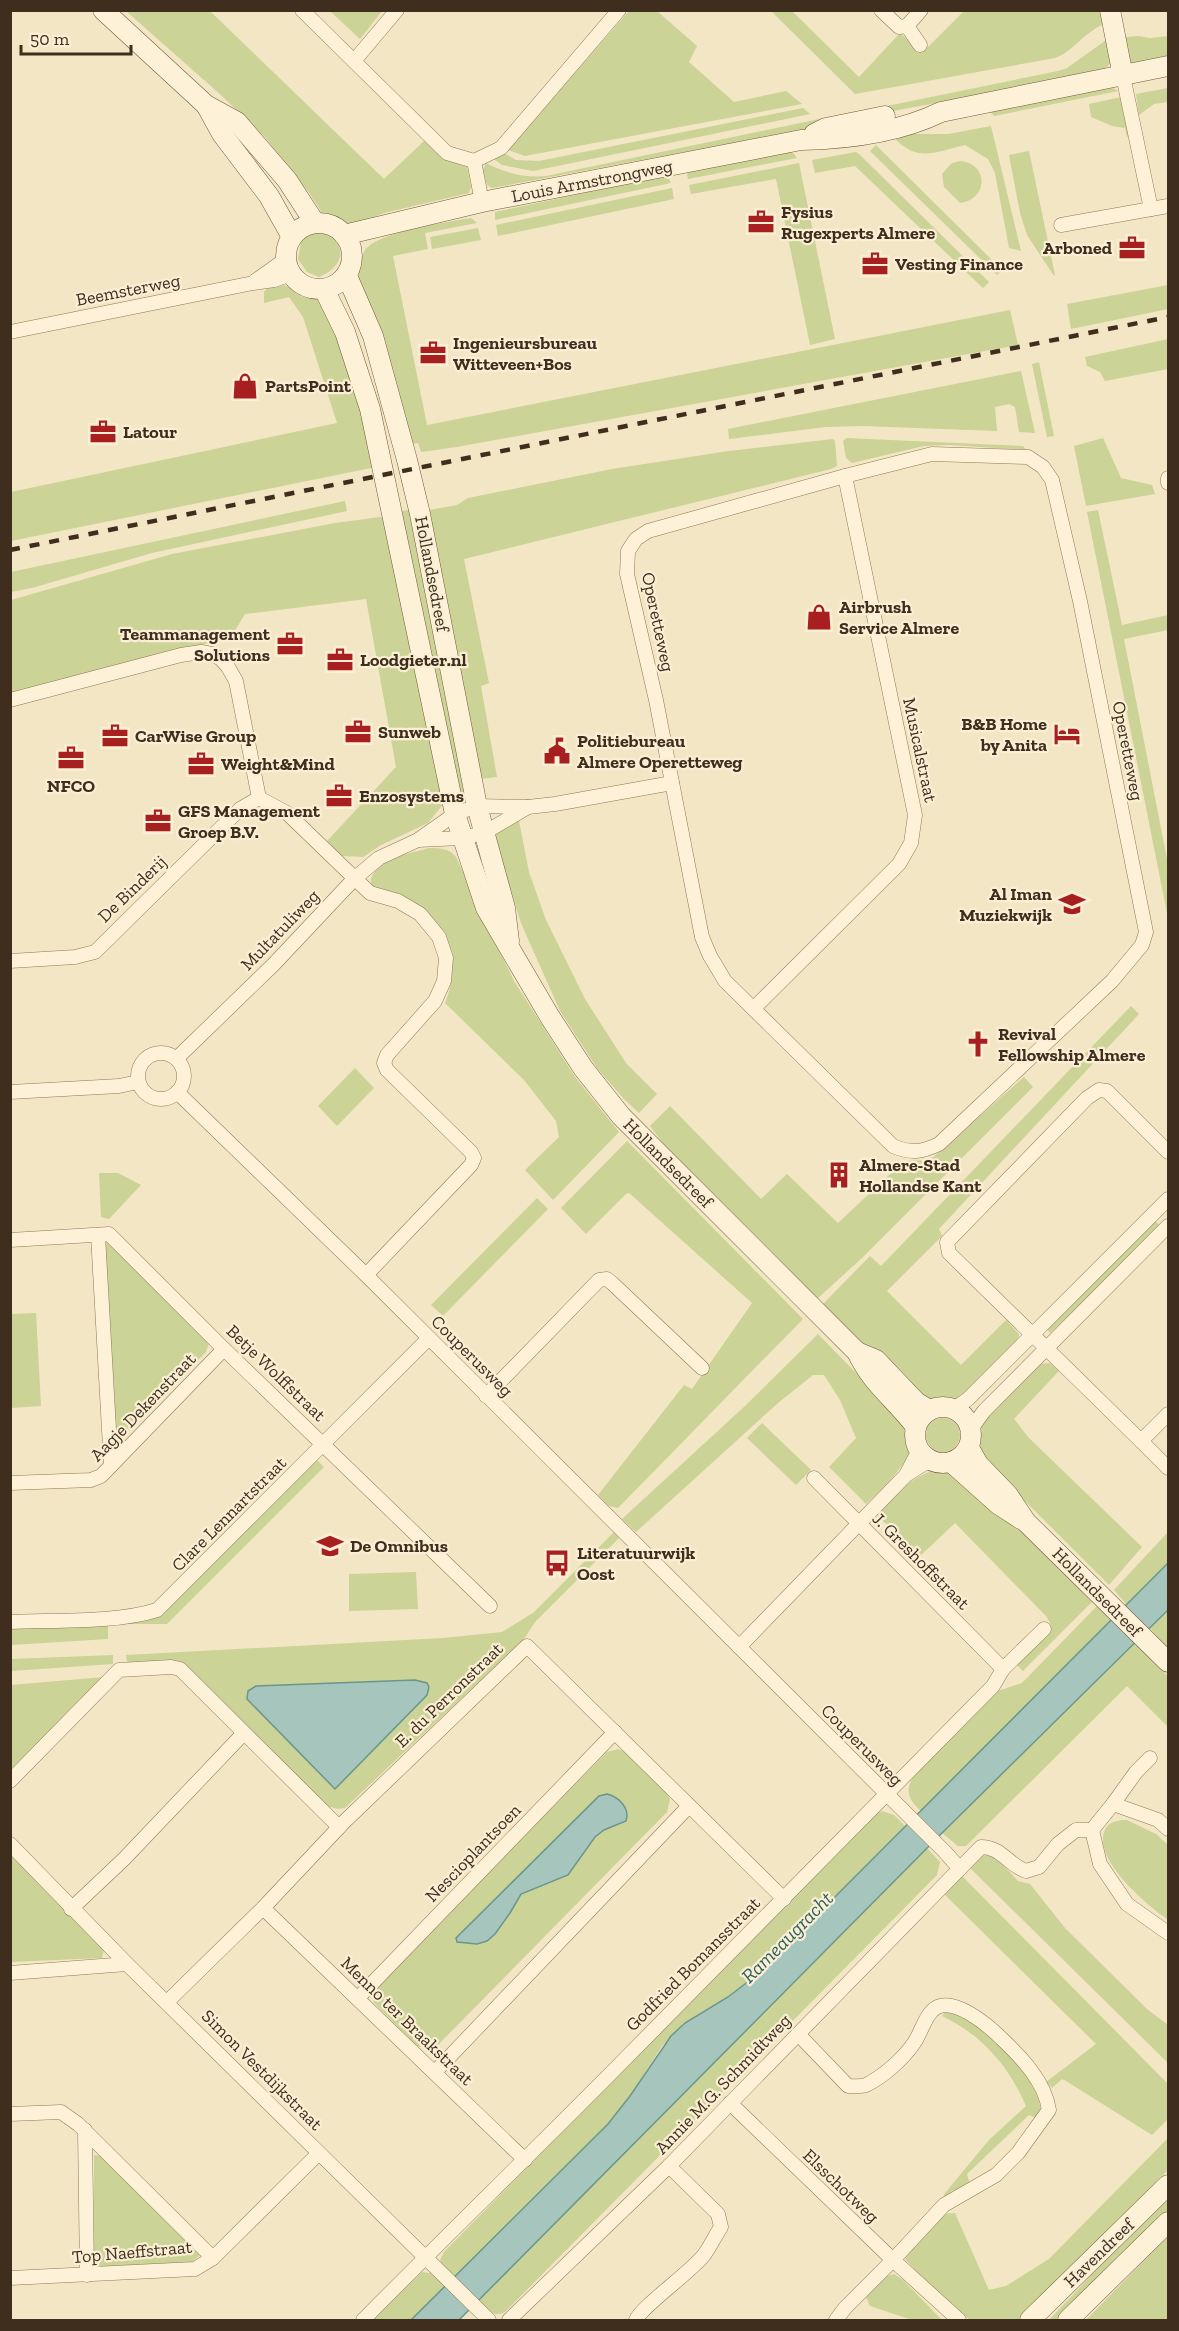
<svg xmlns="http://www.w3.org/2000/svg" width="1179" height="2331" viewBox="0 0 1179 2331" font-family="'Zilla Slab',serif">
  <rect width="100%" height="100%" fill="#f3e6c4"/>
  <!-- green -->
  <g fill="#cbd396" fill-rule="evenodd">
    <path d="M126 11H210L384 179 425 140C438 153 449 162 467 167L471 187 469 193 384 213 351 226H338L326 219 310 194 264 136 222 96Z"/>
    <path d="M330 11H382L360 39Z"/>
    <path d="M629 11H657L697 46 689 62 734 102 786 91 802 104 525 156 508 150Z"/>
    <path d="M771 11H792L859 77 900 33 922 53 964 11H1106L1104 24C1083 33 1074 51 1055 58L855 94Z"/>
    <path d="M1138 36 1150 38 1168 36V60L1130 64 1125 37Z"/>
    <path d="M1109 38 1111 63 1100 73 871 115 867 110 1058 71 1067 68Z"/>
    <path d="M1110 86 1118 91 994 116 988 109Z"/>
    <path d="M1168 88V102L1154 104 1139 115 1136 94Z"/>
    <path d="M1121 97 1130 136 1127 137 1125 128 1112 126 1091 117 1089 104Z"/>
    <path d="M803 108 810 114 533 171 502 165 494 159 504 153 516 160 539 161Z"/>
    <path d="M824 118 828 125 492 188 487 185 483 170 486 163C505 173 524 178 546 176Z"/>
    <path d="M991 126 1021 251 1009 248 995 173 988 159 965 145C934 152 919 163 894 138L914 134H948Z"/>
    <path d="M876 145 1002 270 997 275 870 151Z"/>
    <path d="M788 150 794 154 797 158 688 179 687 174 690 171Z"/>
    <path d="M1029 151 1055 275 1054 276 1027 235 1020 213 1009 155Z"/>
    <path d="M856 152 859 154 989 282 983 288 855 166 815 173 812 160Z"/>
    <path d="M961 161C990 165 987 200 960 203L944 187 942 174 952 163Z"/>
    <path d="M799 163 835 339 810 345 776 179 691 194 689 185Z"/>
    <path d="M663 176 669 179 671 183 495 220V212Z"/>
    <path d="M672 188 674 199 498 236 496 225Z"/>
    <path d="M471 218 477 223 425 233 428 249 393 256 427 425 1010 310 1018 345 457 447 421 452 418 443 412 444 404 410 357 285C359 275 360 261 364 252 374 232 448 222 471 218Z"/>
    <path d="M478 228 481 240 432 249 430 237Z"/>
    <path d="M322 232C349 244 345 266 319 277L307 272 298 259 301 242 310 234Z"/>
    <path d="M284 285 293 289 302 297 324 300 337 327 376 467 11 541V492L337 423 303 317 289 297 264 303V292L268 287Z"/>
    <path d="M1168 285V309L1071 329 1067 304Z"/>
    <path d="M1168 339V369L1105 381 1100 372 1087 366 1085 357Z"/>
    <path d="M1039 362 1054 436 1047 437 1032 364Z"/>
    <path d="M1021 371 1035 433 1019 432 1015 407 1009 404 995 407 997 431 862 426 826 427 729 439 728 429Z"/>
    <path d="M846 438 1023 446 1026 450 949 445 924 446 852 463 846 458 843 441Z"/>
    <path d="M1103 438 1121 478 1152 485 1155 494 1086 506 1074 446Z"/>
    <path d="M833 439 835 441 837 466 831 469 464 559 489 683 481 686 497 777 479 779 424 511 457 505 468 498 612 469 729 451Z"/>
    <path d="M345 501 347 511 152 553 32 588 11 592V572Z"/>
    <path d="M414 509 469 795 465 799H460L395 512Z"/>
    <path d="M1098 510 1122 625 1168 615V630L1124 639 1168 864V918L1087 512Z"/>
    <path d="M388 516 444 803 428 823 381 845 363 857 342 856 327 841 396 767 366 599 245 614 231 637 11 695V600L172 554 335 523Z"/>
    <path d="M518 816 529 872 546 920 585 999 626 1063 657 1094 639 1113 624 1099 597 1068 560 1011 521 923 491 825Z"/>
    <path d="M429 848C439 848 449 848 456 857L514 981 575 1077 619 1132 553 1200 525 1170 559 1137 556 1121 524 1080 445 1003C449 993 452 983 452 971 452 946 437 917 416 904 404 897 387 897 376 890 371 887 371 883 371 878 381 857 408 854 429 848Z"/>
    <path d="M1131 1006 1139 1014 939 1229 942 1236 887 1291 961 1365 1006 1320 1019 1334 1018 1342 961 1398 947 1402 930 1401 920 1396 822 1305 870 1256 881 1266Z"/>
    <path d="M355 1068 374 1088 337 1126 318 1106Z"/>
    <path d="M1024 1077 1033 1087 862 1258 817 1299 673 1157 650 1126 670 1106 761 1199 787 1174 838 1223 904 1161 930 1160Z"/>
    <path d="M627 1141 803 1319 618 1508 609 1506 598 1495 684 1385 692 1389 752 1303 629 1193 626 1194 586 1234 561 1208Z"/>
    <path d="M99 1173H118L141 1185 109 1219 101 1217Z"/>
    <path d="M537 1198 548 1209 443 1316 431 1305Z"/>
    <path d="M1155 1220 1161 1227 1050 1333 1046 1328Z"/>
    <path d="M103 1240 112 1245 209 1343 206 1352 112 1446Z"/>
    <path d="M36 1313 41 1406 11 1408V1314Z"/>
    <path d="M818 1334 909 1427 908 1439 911 1451C899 1472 884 1488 866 1504L829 1467 856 1438 840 1400 824 1375H813L778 1403 636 1532 622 1519 745 1406Z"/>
    <path d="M1050 1363 1059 1371 1014 1419 1029 1438 1142 1547 1109 1585 984 1460C979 1445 976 1435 983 1420L1040 1364Z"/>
    <circle cx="943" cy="1435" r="17"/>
    <path d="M762 1423 811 1470 796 1485 747 1438Z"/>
    <path d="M317 1460 324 1467 167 1624H123L122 1620 165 1612Z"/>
    <path d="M933 1471H951L960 1478 1017 1529 1031 1538 1092 1602 1023 1671 1016 1664 1051 1625 1046 1616 955 1523 919 1557 878 1516C885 1500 916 1474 933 1471Z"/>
    <path d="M614 1532 619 1538 535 1622 524 1639 345 1808 338 1809 326 1806 185 1666 127 1662 126 1655 443 1638 502 1632 533 1613Z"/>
    <path d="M1168 1532V1563L1127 1605 1114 1590Z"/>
    <path d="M416 1572 418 1609 349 1611V1574Z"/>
    <path d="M1097 1606 1112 1620 921 1811C910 1800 904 1793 913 1777L998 1691 1022 1683Z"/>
    <path d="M1168 1610V1649L1150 1628Z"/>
    <path d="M108 1622V1639L11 1645V1627Z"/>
    <path d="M1135 1643 1168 1676V1727L1127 1686 966 1846H958L942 1833Z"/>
    <path d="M113 1655V1664L11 1671V1659Z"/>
    <path d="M104 1677 11 1773V1685Z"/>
    <path d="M618 1749 625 1752 667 1794 670 1799 667 1812 436 2047 430 2049 417 2046 374 2003 372 1997 378 1984 607 1752ZM599 1796 621 1802 627 1817 620 1824 604 1830 595 1837 568 1875 521 1894 477 1944 457 1942 456 1938Z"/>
    <path d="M882 1811 894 1815 905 1826 758 1974 728 1997 685 2023 662 2046 630 2096 608 2124 454 2277 441 2264 440 2260 444 2252 876 1814Z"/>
    <path d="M1127 1820 1156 1834 1168 1845V1920C1147 1905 1095 1862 1104 1832 1107 1822 1118 1820 1127 1820Z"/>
    <path d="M927 1848 940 1862 937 1875 505 2312C493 2318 487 2309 478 2301Z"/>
    <path d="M10 1854 104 1950 102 1958 11 1962Z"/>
    <path d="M982 1855 995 1856 1018 1881 1030 1884 1065 1928 1147 2009 1168 2025V2063L970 1868Z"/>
    <path d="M962 1876 1168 2084V2119L1152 2135 1066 2081 1062 2079 1052 2088 1046 2082 1096 2044 944 1894Z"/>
    <path d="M947 2009C983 2015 1037 2074 1041 2111L1036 2118 1029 2115 967 2174 970 2185 952 2191 942 2200 945 2193 989 2140 1026 2106C1008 2065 983 2036 942 2016Z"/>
    <path d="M1168 2138V2170L1018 2320H970L943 2300 905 2259 908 2253 943 2214 955 2213 989 2290 1006 2286 1049 2259Z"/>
    <path d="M94 2155 105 2156 200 2255 190 2263 103 2268 94 2261Z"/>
    <path d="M1168 2194V2210L1061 2320H1049Z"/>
    <path d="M1168 2236V2320H1086Z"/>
    <path d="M422 2272 430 2273 445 2287 411 2320H372Z"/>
    <path d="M894 2274 903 2280 942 2320H912L870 2306 865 2295 884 2277Z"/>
  </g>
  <!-- water -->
  <g fill="#a6c6bd" stroke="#6b968c" stroke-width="1.5">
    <path d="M1168 1563V1610L942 1833 459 2320H411L608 2124 630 2096 671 2036 685 2023 728 1997 758 1974Z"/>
    <path d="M415 1680 427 1683 429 1687 427 1695 335 1789 247 1699 248 1691 256 1686Z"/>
    <path d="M607 1794C619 1797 630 1808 626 1821L604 1830 595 1837 568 1875 521 1894 510 1913 495 1934 487 1941 477 1944 457 1942 456 1938 599 1796Z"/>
  </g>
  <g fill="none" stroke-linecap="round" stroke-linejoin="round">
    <!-- street casing -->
    <g stroke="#917657" stroke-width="15">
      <g id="street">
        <path d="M302 10 447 153 474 161"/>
        <path d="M881 10 899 27 907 26"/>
        <path d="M920 45 907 26 921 10"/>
        <path d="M354 61 397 10"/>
        <path d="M1123 76 1151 209"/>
        <path d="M482 202 474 161 501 148 619 10"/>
        <path d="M1061 225 1168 206"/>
        <path d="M255 281 286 259"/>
        <path d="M10 332 253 283 274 280 292 274"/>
        <path d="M932 454 1028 457 1043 467 1052 480 1080 601 1146 932 1142 945 1112 981 939 1144C922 1152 911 1154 893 1146L725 981 710 956 702 937 656 700 627 574 628 551 636 539 648 531 845 476Z"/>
        <path d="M1168 478V483"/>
        <path d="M10 700 181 655 201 652 212 654 221 659 228 667 236 681 259 798"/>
        <path d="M418 840 461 838 484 833 528 807"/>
        <path d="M10 961 75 957 95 952 240 809 259 798 287 813 370 893 398 901 420 914 439 937 446 958 444 981 435 1001 387 1055 384 1063 387 1070 471 1152 474 1158 471 1165 366 1275"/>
        <path d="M754 1008 899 864 911 843 915 815 845 476"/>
        <circle cx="161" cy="1076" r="23"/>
        <path d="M177 1058 274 964 355 878 379 858 418 840 455 814 477 806 528 807 555 804 672 783"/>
        <path d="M10 1092 119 1086 138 1082"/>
        <path d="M177 1092 366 1275 945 1852 960 1869"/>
        <path d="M1168 1152 1107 1091 1099 1090 1087 1098 947 1242 949 1253 1141 1441 1168 1414"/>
        <path d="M98 1235 111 1465"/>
        <path d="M10 1240 109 1234 224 1349 490 1606"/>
        <path d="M486 1396 599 1280 607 1279 612 1283 702 1368"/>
        <path d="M954 1409 968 1399 1168 1199"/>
        <path d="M971 1429 984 1411 1168 1226"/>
        <path d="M1141 1441 1168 1468"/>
        <path d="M906 1475 919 1450"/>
        <path d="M814 1478 1003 1669"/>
        <path d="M10 1483 91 1480 101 1476 224 1349"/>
        <path d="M10 1622C54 1620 117 1623 157 1610L429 1338"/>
        <path d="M739 1647 906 1475 930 1460"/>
        <path d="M10 1781 119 1670 171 1667 180 1669 339 1827"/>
        <path d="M1113 1804 1136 1772 1150 1758"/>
        <path d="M1092 1830 1100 1864 1127 1904 1168 1933"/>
        <path d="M1092 1830 1113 1804 1158 1820 1168 1829"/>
        <path d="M10 1844 127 1964 489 2320"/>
        <path d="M263 1908 525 2160"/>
        <path d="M71 1909 124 1859 243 1734"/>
        <path d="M10 1973 127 1964"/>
        <path d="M358 1998 615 1732"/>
        <path d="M167 2002 263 1908 344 1822 527 1646 784 1899"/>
        <path d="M798 2034 848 2086C854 2086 861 2087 866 2085 884 2076 903 2059 914 2043 921 2033 924 2019 932 2011 950 1992 989 2026 1002 2039 1022 2058 1045 2082 1049 2110L1018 2153 996 2175 944 2205 893 2260 845 2308 836 2320"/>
        <path d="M435 2072 689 1806"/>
        <path d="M730 2103 893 2260 959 2320"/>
        <path d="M10 2114 61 2112 78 2124 213 2258"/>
        <path d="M85 2130 87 2275"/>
        <path d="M10 2278 195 2269 213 2258 319 2153"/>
        <path d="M363 2320C448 2234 535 2150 620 2064 745 1938 868 1811 993 1686L1003 1669 1044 1629"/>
        <path d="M509 2320 669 2166 981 1847C1002 1847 1008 1865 1026 1871L1039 1867 1058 1844 1076 1830H1092"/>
        <path d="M636 2320C640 2308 692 2271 704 2255 710 2247 715 2236 721 2227L718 2214 669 2166"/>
      </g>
    </g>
    <!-- secondary casing -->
    <g stroke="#73573a" stroke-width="21">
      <g id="secondary">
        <path d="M103 10 206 105 237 122 287 180 315 223"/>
        <path d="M1110 10 1123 76"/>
        <path d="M206 105 222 134 269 196 292 237"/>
        <path d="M814 134 826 128 885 116"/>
        <circle cx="319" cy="256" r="33"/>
        <path d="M344 235 482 202 801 140C848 139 898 133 941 112L1168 66"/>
        <path d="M347 276 373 336 407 460 420 514 477 806 505 908 509 941"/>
        <path d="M324 289 345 332 370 409 455 814 486 908 550 1017 583 1068 621 1116 857 1352C871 1383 896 1400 916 1427"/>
        <path d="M857 1352 876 1360 916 1402 929 1410"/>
        <circle cx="943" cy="1435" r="28"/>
        <path d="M969 1448 978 1464 1008 1495 1026 1522 1168 1662"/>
        <path d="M951 1462 998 1504 1021 1519"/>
        <path d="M1030 2320 1168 2185"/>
        <path d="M1068 2320 1168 2222"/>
      </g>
    </g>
    <!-- street -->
    <use href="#street" stroke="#fdf2d8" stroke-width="14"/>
    <!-- secondary -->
    <use href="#secondary" stroke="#fdf2d8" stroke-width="20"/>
    <!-- rail -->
    <path stroke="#3f2e1d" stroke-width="4.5" stroke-dasharray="10 10" stroke-linecap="butt" d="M10 550 1168 317"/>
  </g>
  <!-- icons -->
  <defs>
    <g id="office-bare" transform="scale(2.07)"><path d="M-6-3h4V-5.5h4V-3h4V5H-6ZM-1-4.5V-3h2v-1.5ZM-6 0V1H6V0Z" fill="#a7201f" stroke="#faefd4" stroke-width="2.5" paint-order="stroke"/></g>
    <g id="shop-bare" transform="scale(2.07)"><path d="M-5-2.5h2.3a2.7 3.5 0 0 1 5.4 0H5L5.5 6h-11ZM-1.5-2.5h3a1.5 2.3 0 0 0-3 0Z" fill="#a7201f" stroke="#faefd4" stroke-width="2.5" paint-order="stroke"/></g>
    <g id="hotel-bare" transform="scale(2.07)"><path d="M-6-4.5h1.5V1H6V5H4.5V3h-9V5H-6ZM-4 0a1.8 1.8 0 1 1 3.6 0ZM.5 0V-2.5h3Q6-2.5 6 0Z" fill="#a7201f" stroke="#faefd4" stroke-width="2.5" paint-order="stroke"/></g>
    <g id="civic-bare" transform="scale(2.07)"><path d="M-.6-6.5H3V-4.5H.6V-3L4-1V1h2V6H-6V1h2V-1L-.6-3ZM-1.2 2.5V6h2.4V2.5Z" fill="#a7201f" stroke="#faefd4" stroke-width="2.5" paint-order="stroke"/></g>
    <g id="school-bare" transform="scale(2.07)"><path d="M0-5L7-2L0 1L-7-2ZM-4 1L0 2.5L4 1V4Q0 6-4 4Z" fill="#a7201f" stroke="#faefd4" stroke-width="2.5" paint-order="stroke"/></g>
    <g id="church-bare" transform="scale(2.07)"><path d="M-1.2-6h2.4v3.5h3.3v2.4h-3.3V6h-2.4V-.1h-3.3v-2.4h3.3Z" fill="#a7201f" stroke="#faefd4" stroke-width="2.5" paint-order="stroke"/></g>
    <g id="building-bare" transform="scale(2.07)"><path d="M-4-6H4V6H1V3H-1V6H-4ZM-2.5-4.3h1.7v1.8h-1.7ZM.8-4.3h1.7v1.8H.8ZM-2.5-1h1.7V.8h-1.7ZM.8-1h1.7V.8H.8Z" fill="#a7201f" stroke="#faefd4" stroke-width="2.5" paint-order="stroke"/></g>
    <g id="bus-bare" transform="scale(2.07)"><path d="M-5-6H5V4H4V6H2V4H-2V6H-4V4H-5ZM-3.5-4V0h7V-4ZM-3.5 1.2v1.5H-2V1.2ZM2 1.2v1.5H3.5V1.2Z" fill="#a7201f" stroke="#faefd4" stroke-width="2.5" paint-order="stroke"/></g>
  </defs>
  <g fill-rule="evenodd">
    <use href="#office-bare" x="761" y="222"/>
    <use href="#office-bare" x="1132" y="248"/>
    <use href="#office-bare" x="875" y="264"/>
    <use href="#office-bare" x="433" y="353"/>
    <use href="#shop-bare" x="245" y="386"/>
    <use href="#office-bare" x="103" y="432"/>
    <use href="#shop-bare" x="819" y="617"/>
    <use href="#office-bare" x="290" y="644"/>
    <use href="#office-bare" x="340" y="660"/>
    <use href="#office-bare" x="358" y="732"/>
    <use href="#hotel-bare" x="1067" y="734"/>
    <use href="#office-bare" x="115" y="736"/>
    <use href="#civic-bare" x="557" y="751"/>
    <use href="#office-bare" x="71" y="758"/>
    <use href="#office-bare" x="201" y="764"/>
    <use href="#office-bare" x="339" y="796"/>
    <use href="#office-bare" x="158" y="821"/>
    <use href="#school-bare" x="1072" y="904"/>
    <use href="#church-bare" x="978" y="1044"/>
    <use href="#building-bare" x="839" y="1175"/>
    <use href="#school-bare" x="330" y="1546"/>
    <use href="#bus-bare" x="557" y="1563"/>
  </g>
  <g text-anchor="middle" stroke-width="4.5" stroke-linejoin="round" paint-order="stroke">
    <!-- street labels -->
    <g font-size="18" fill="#3f2e1d" stroke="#faefd4">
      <text transform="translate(592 181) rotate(-11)" y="6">Louis Armstrongweg</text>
      <text transform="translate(128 290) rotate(-11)" y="6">Beemsterweg</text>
      <text transform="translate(432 574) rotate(79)" y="6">Hollandsedreef</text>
      <text transform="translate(658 622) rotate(78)" y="6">Operetteweg</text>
      <text transform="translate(920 750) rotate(78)" y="6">Musicalstraat</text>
      <text transform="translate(1128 751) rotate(79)" y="6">Operetteweg</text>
      <text transform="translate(132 889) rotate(-44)" y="6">De Binderij</text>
      <text transform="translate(280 930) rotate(-46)" y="6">Multatuliweg</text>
      <text transform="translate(668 1163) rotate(45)" y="6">Hollandsedreef</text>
      <text transform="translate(472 1356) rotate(45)" y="6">Couperusweg</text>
      <text transform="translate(276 1373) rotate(44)" y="6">Betje Wolffstraat</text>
      <text transform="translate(143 1407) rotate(-46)" y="6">Aagje Dekenstraat</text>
      <text transform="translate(229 1514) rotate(-45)" y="6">Clare Lennartstraat</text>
      <text transform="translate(921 1561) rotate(45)" y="6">J. Greshoffstraat</text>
      <text transform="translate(1097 1592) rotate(45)" y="6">Hollandsedreef</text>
      <text transform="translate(449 1695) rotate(-44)" y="6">E. du Perronstraat</text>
      <text transform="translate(862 1745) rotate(45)" y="6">Couperusweg</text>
      <text transform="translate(473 1853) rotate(-46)" y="6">Nescioplantsoen</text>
      <text transform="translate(693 1964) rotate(-45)" y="6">Godfried Bomansstraat</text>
      <text transform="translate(407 2021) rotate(44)" y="6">Menno ter Braakstraat</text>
      <text transform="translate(262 2070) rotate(45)" y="6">Simon Vestdijkstraat</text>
      <text transform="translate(723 2084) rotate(-46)" y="6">Annie M.G. Schmidtweg</text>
      <text transform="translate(841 2186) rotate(44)" y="6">Elsschotweg</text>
      <text transform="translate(132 2252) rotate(-5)" y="6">Top Naeffstraat</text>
      <text transform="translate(1099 2253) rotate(-44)" y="6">Havendreef</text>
    </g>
    <!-- poi labels -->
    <g font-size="18" font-weight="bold" fill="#3f2e1d" stroke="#faefd4" text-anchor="start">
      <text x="781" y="218">Fysius<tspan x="781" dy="21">Rugexperts Almere</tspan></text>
      <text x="1112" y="254" text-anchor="end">Arboned</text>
      <text x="895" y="270">Vesting Finance</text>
      <text x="453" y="349">Ingenieursbureau<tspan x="453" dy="21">Witteveen+Bos</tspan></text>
      <text x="265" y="392">PartsPoint</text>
      <text x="123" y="438">Latour</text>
      <text x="839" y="613">Airbrush<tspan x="839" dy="21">Service Almere</tspan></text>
      <text x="270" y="640" text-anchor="end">Teammanagement<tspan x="270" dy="21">Solutions</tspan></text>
      <text x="360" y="666">Loodgieter.nl</text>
      <text x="1047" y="730" text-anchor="end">B&amp;B Home<tspan x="1047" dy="21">by Anita</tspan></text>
      <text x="378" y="738">Sunweb</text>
      <text x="135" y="742">CarWise Group</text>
      <text x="577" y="747">Politiebureau<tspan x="577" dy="21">Almere Operetteweg</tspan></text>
      <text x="221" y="770">Weight&amp;Mind</text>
      <text x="71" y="792" text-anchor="middle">NFCO</text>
      <text x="359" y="802">Enzosystems</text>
      <text x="178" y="817">GFS Management<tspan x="178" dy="21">Groep B.V.</tspan></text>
      <text x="1052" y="900" text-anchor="end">Al Iman<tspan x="1052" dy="21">Muziekwijk</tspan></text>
      <text x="998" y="1040">Revival<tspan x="998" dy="21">Fellowship Almere</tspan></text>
      <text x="859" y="1171">Almere-Stad<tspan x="859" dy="21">Hollandse Kant</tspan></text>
      <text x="350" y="1552">De Omnibus</text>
      <text x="577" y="1559">Literatuurwijk<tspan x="577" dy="21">Oost</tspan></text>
    </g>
    <!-- water labels -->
    <g font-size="20" font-style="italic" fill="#2b605e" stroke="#faefd4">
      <text transform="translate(787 1937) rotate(-45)" y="7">Rameaugracht</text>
    </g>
  </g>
  <!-- border -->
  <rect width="1179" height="2331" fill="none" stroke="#3f2e1d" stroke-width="24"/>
  <!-- scale -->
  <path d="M21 45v9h110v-9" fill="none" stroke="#3f2e1d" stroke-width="3"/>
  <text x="30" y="45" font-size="18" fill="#3f2e1d" stroke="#faefd4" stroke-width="4.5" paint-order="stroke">50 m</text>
</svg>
